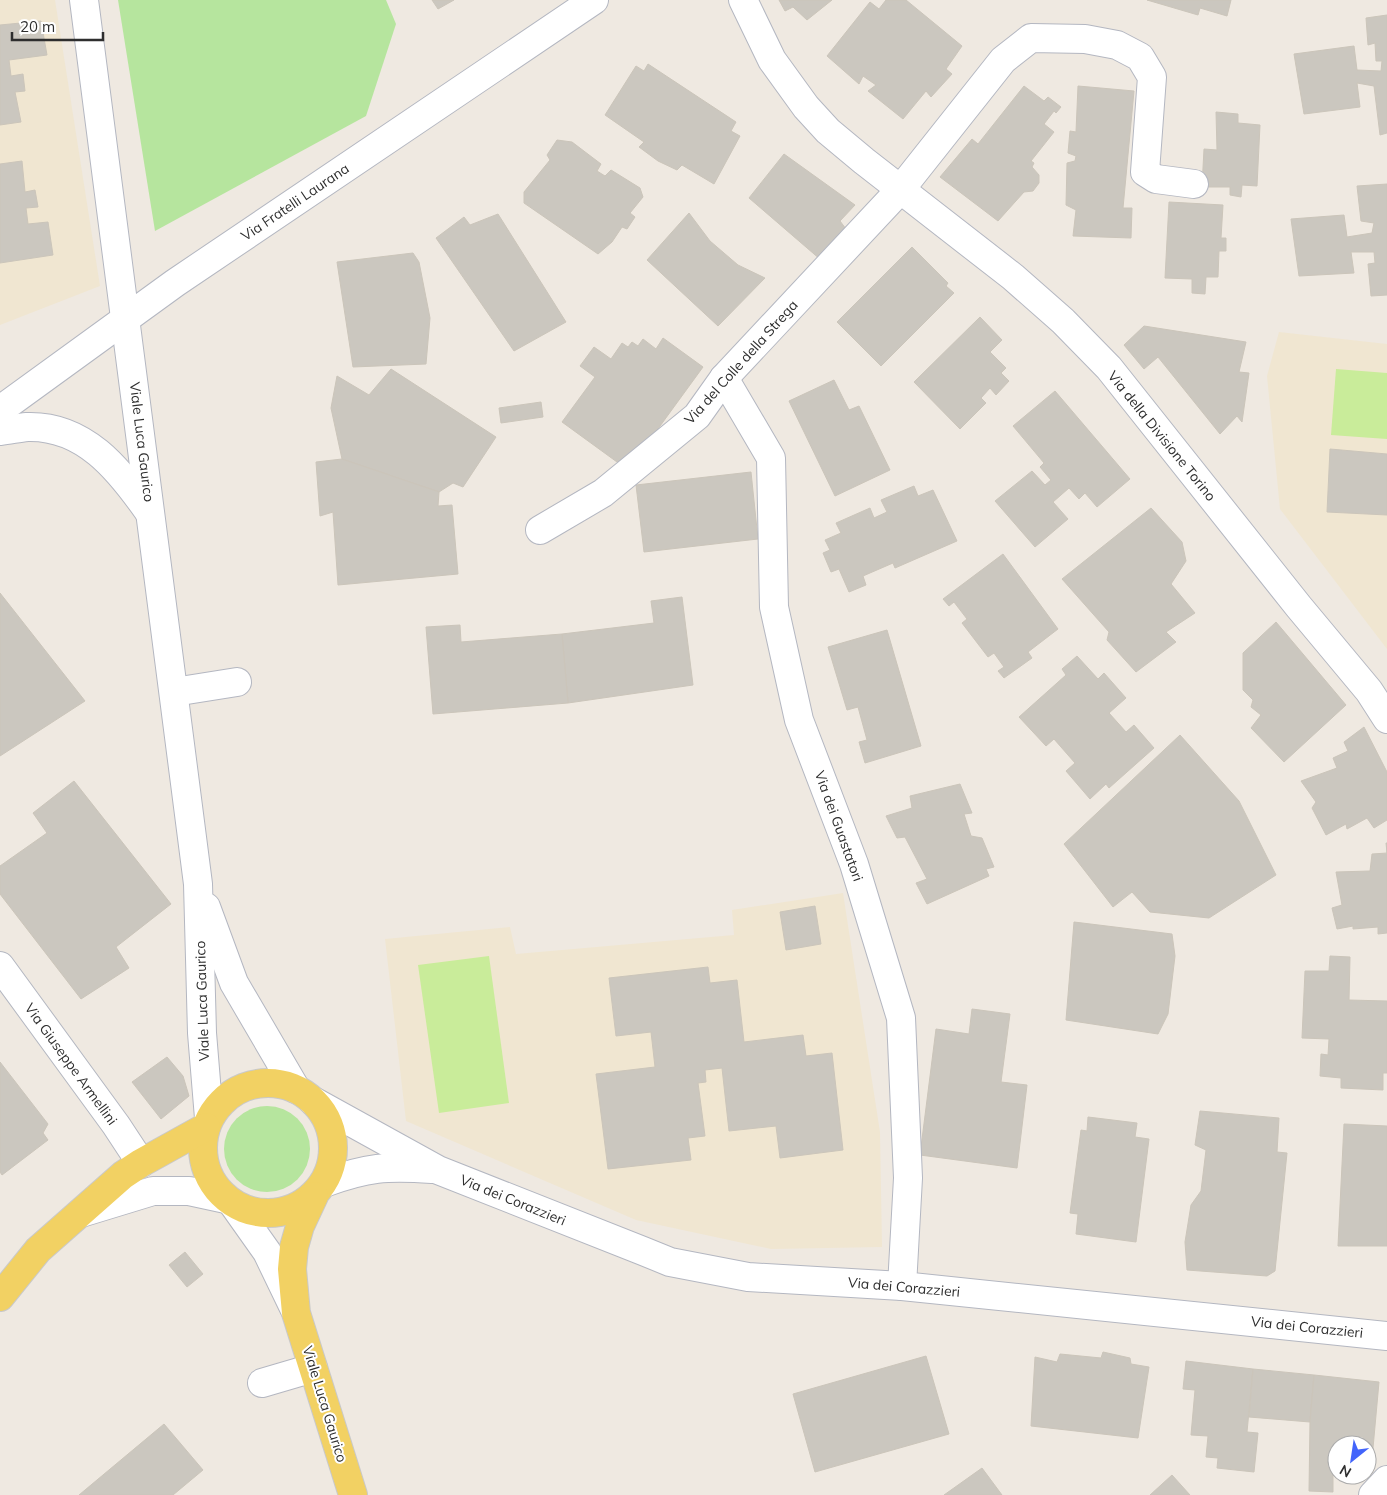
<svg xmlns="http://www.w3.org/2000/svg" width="1387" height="1495" viewBox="0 0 1387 1495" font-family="Mulish,sans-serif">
  <rect width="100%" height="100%" fill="#efe9e1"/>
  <!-- education -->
  <g fill="#f0e6d1">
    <path d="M0 0H55L100 286 0 325Z"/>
    <path d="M1279 332 1387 344V649L1280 509 1267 376Z"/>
    <path d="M843 893 880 1132 882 1247 771 1249 636 1220 406 1121 385 939 510 927 516 954 734 935 732 910Z"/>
  </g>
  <!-- green -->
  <g fill="#b6e59e">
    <path d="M118 0H386L396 24 366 116 155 231Z"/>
    <circle cx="267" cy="1149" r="43"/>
  </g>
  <!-- pitch -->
  <g fill="#c9ec9a">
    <path d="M1336 369 1387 373V439L1331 435Z"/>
    <path d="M489 956 509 1103 439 1113 418 965Z"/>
  </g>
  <!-- building -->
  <g fill="#cbc7bf" stroke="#cbc5ba">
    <path d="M432 0H454L438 9Z"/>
    <path d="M779 0H832L807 20 793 7 785 11Z"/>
    <path d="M886 0H906L962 46 946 69 952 74 931 97 926 91 903 119 868 91 876 85 863 76 859 84 827 56 870 2 879 9Z"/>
    <path d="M1147 0H1231L1227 16 1200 8 1198 15Z"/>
    <path d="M1387 15V133L1380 135 1374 86 1357 83 1360 107 1304 114 1294 54 1354 46 1357 70 1381 71 1382 61H1376L1375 43 1368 45 1366 18Z"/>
    <path d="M41 21 47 55 9 60 11 76 23 74 25 91 15 92 21 122 0 125V25Z"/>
    <path d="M648 64 736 122 731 131 740 136 714 184 682 165 677 170 658 161 639 147 644 142 605 115 636 66 644 71Z"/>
    <path d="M1024 86 1044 101 1048 97 1061 107 1056 113 1054 111 1044 124 1054 132 1031 161 1034 163 1032 167 1039 175V183L1033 191 1024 192 998 221 940 177 972 139 978 144Z"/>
    <path d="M1078 86 1134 91 1123 208H1132L1131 238 1073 236 1076 210 1066 205 1067 163 1075 161 1076 156 1068 153 1070 131 1076 132Z"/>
    <path d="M1216 112 1238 114V123L1260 125 1257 186 1242 185 1241 197 1230 195V187H1202L1204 149 1217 150Z"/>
    <path d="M557 140 572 142 601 164 597 171 605 176 611 170 640 188 643 197 630 213 635 217 627 229 622 227 612 242 598 254 524 203V192L550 160 547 155Z"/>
    <path d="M784 154 855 205 840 221 846 229 821 260 749 198Z"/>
    <path d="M22 161 25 192 35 190 38 207 26 208 28 224 48 222 53 255 0 263V164Z"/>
    <path d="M1387 184V295L1371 296 1368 264 1375 263 1374 252H1351L1354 273 1299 276 1291 219 1344 215 1347 237 1372 233 1374 223 1361 221 1357 186Z"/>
    <path d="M1169 202 1223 205 1221 238H1226V251H1219L1218 277H1206L1205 294 1192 293V279L1165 278Z"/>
    <path d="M689 213 710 241 738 265 765 278 718 326 647 260Z"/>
    <path d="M498 214 566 322 514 351 436 238 464 217 470 225Z"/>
    <path d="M912 247 948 283 946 286 954 293 881 366 837 322Z"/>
    <path d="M413 253 419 262 430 318 426 364 353 367 337 262Z"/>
    <path d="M980 317 1002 340 990 352 1006 368 1001 373 1009 381 996 395 990 388 981 398 986 403 960 429 914 382Z"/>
    <path d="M1144 326 1246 342 1239 372 1249 373 1242 422 1237 416 1220 434 1158 357 1144 369 1124 345Z"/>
    <path d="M663 338 703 367 628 470 562 422 595 377 580 366 594 347 611 359 622 343 628 347 632 342 638 346 643 339 656 349Z"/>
    <path d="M391 369 496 437 463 487 453 483 439 492 342 459 331 408 337 376 369 395Z"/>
    <path d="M834 380 849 410 859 406 890 470 835 496 789 401Z"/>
    <path d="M1055 391 1130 479 1097 507 1085 493 1079 499 1069 488 1053 502 1068 519 1035 547 995 501 1032 471 1045 485 1051 480 1040 467 1044 463 1013 426Z"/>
    <path d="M541 402 543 417 501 423 499 408Z"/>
    <path d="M1330 449 1387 454V515L1327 512Z"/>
    <path d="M342 459 439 492 438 506 452 505 458 574 338 585 333 512 320 516 316 462Z"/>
    <path d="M751 472 758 539 644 552 636 485Z"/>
    <path d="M914 486 918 496 933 490 957 541 895 568 893 563 863 576 866 585 849 592 839 569 831 572 823 553 830 550 825 540 841 533 836 523 870 508 874 518 887 512 881 500Z"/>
    <path d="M1151 508 1182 542 1186 561 1171 584 1195 613 1166 632 1176 642 1136 672 1107 640 1109 632 1062 579Z"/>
    <path d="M1003 554 1058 629 1028 652 1032 658 1004 678 998 671 1004 667 994 653 988 657 962 623 967 619 954 602 949 606 943 599Z"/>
    <path d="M0 593 85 701 0 756Z"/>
    <path d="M682 597 693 685 568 703 562 634 654 623 651 601Z"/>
    <path d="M1276 622 1346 705 1284 762 1251 728 1261 715 1251 707 1253 700 1243 690V653Z"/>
    <path d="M460 625 461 642 562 634 568 703 433 714 426 627Z"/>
    <path d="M887 630 921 746 865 763 859 742 867 740 858 707 847 710 828 647Z"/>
    <path d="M1077 656 1098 679 1104 673 1126 698 1109 713 1126 732 1134 725 1154 748 1109 788 1106 784 1090 799 1066 771 1075 763 1054 739 1046 746 1019 717 1066 675 1062 669Z"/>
    <path d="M1364 727 1387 772V820L1374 828 1367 818 1347 829 1346 824 1326 835 1312 808 1316 802 1301 781 1337 768 1333 758 1348 751 1344 742Z"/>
    <path d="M1180 735 1239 801 1276 875 1209 918 1150 912 1132 892 1113 907 1064 844Z"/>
    <path d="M74 781 171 904 116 947 129 968 81 999 0 894V866L47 833 33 813Z"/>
    <path d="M960 784 972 813 964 814 971 836 982 838 994 867 986 869 989 876 927 904 916 883 927 879 905 837 897 838 886 816 912 808 910 796Z"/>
    <path d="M1386 843H1387V933L1378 934V927L1353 929V926L1337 929 1332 908 1342 905 1336 872 1370 871 1372 854 1387 853Z"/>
    <path d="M815 906 821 944 786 950 780 912Z"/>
    <path d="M1074 922 1172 934 1175 956 1168 1014 1158 1034 1066 1020Z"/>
    <path d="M1330 956 1350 957 1349 1000 1387 1001V1073H1383V1090L1341 1088V1078L1320 1076 1321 1054 1328 1055 1329 1039 1302 1038 1305 971H1329Z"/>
    <path d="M708 967 710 983 737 980 744 1042 803 1035 806 1056 832 1053 843 1150 780 1158 776 1126 729 1131 722 1068 705 1070 706 1082 698 1083 705 1136 688 1138 691 1160 608 1169 596 1074 655 1067 651 1032 616 1036 609 978Z"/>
    <path d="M972 1009 1010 1014 1001 1082 1027 1085 1017 1168 920 1155 936 1029 969 1034Z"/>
    <path d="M167 1057 183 1076 189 1096 161 1119 132 1082Z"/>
    <path d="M0 1062 48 1124 43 1133 48 1140 2 1175 0 1172Z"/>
    <path d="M1200 1111 1279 1118 1277 1152 1287 1153 1275 1271 1267 1276 1187 1270 1185 1242 1191 1205 1201 1191 1206 1150 1195 1145Z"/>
    <path d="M1088 1117 1137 1123 1135 1137 1149 1139 1136 1242 1076 1234 1078 1214 1070 1213 1081 1130 1087 1131Z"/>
    <path d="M1344 1124 1387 1126V1246H1338Z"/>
    <path d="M185 1252 203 1274 187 1287 169 1265Z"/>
    <path d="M1103 1352 1130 1358 1131 1364 1149 1367 1138 1438 1031 1426 1035 1357 1057 1362 1060 1354 1101 1358Z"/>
    <path d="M926 1356 949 1434 815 1472 793 1394Z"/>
    <path d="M1186 1361 1253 1369 1247 1432 1258 1433 1254 1472 1217 1468 1218 1458 1206 1457 1208 1436 1191 1435 1195 1390 1183 1389Z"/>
    <path d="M1253 1369 1314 1375 1310 1422 1249 1417Z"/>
    <path d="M1314 1375 1379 1382 1372 1459H1367V1445H1337V1475H1355L1354 1478 1333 1475V1492L1309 1491 1310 1422Z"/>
    <path d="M164 1424 203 1470 173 1495H79Z"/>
    <path d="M982 1468 1002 1495H944Z"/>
    <path d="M1172 1475 1190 1495H1150Z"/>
  </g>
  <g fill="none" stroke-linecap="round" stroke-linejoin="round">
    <!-- minor casing -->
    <g stroke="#b4b7c1" stroke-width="30">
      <g id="minor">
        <path d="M84 0 198 884 202 1033 209 1118"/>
        <path d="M743 0 772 60 806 107 828 131 864 161 1013 277 1063 321 1109 368 1299 607 1369 691 1387 719"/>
        <path d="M724 378 771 458 774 607 799 720 854 864 901 1018 908 1178 902 1286"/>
        <path d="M0 410 175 283 594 0"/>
        <path d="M0 431C9 430 18 428 27 427 84 425 119 469 149 512"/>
        <path d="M540 530 603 493 697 416 724 378 900 190 1003 60 1031 38 1085 39 1117 45 1140 57 1152 77 1145 172 1156 179 1194 184"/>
        <path d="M174 692 237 682"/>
        <path d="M206 907 234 983 296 1089"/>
        <path d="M0 966 116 1125 141 1163"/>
        <path d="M313 1101 438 1170 643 1251 670 1262 748 1277 902 1286 1387 1336"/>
        <path d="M324 1183C368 1167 386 1166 432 1169"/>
        <path d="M233 1204 267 1252 294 1308"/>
        <path d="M81 1213 153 1191H189L226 1199"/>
        <path d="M262 1383 313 1368"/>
        <path d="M1373 1495 1387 1480"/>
      </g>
    </g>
    <!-- major casing -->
    <g stroke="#c9c9c9" stroke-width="30">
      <g id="major">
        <circle cx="268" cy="1148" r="65"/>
        <path d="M314 1196 300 1226 294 1247 292 1269 296 1313 353 1495"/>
        <path d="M0 1297 38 1250 123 1175 141 1163 206 1127"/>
      </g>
    </g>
    <!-- minor -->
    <use href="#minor" stroke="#fff" stroke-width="28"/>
    <!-- major -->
    <use href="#major" stroke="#f2d163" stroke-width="28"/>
  </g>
  <g text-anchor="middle" stroke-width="4" stroke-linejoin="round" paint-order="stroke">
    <!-- street labels -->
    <g font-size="14" fill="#2e2e2e" stroke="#fff">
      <text transform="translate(295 202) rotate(-34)" y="5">Via Fratelli Laurana</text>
      <text transform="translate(741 362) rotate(-48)" y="5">Via del Colle della Strega</text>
      <text transform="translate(1162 436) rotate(51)" y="5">Via della Divisione Torino</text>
      <text transform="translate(142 442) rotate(83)" y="5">Viale Luca Gaurico</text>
      <text transform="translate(839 826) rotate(70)" y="5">Via dei Guastatori</text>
      <text transform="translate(202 1001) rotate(-92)" y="5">Viale Luca Gaurico</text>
      <text transform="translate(71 1064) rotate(54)" y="5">Via Giuseppe Armellini</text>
      <text transform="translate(513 1200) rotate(22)" y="5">Via dei Corazzieri</text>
      <text transform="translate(904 1287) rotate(5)" y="5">Via dei Corazzieri</text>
      <text transform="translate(1307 1327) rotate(6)" y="5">Via dei Corazzieri</text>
      <text transform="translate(325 1404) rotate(73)" y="5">Viale Luca Gaurico</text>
    </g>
  </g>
  <!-- north arrow -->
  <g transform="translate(1352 1460) rotate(210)"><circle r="24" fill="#ffffff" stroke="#ababab"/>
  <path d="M0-4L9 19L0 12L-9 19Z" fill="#4264fb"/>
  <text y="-8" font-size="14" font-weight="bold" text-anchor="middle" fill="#2e2e2e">N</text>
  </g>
  <!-- scale -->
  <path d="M12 32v8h91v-8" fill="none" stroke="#2e2e2e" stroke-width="2.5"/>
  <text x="20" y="32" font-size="15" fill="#2e2e2e" stroke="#ffffff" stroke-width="4" paint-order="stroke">20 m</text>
</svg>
